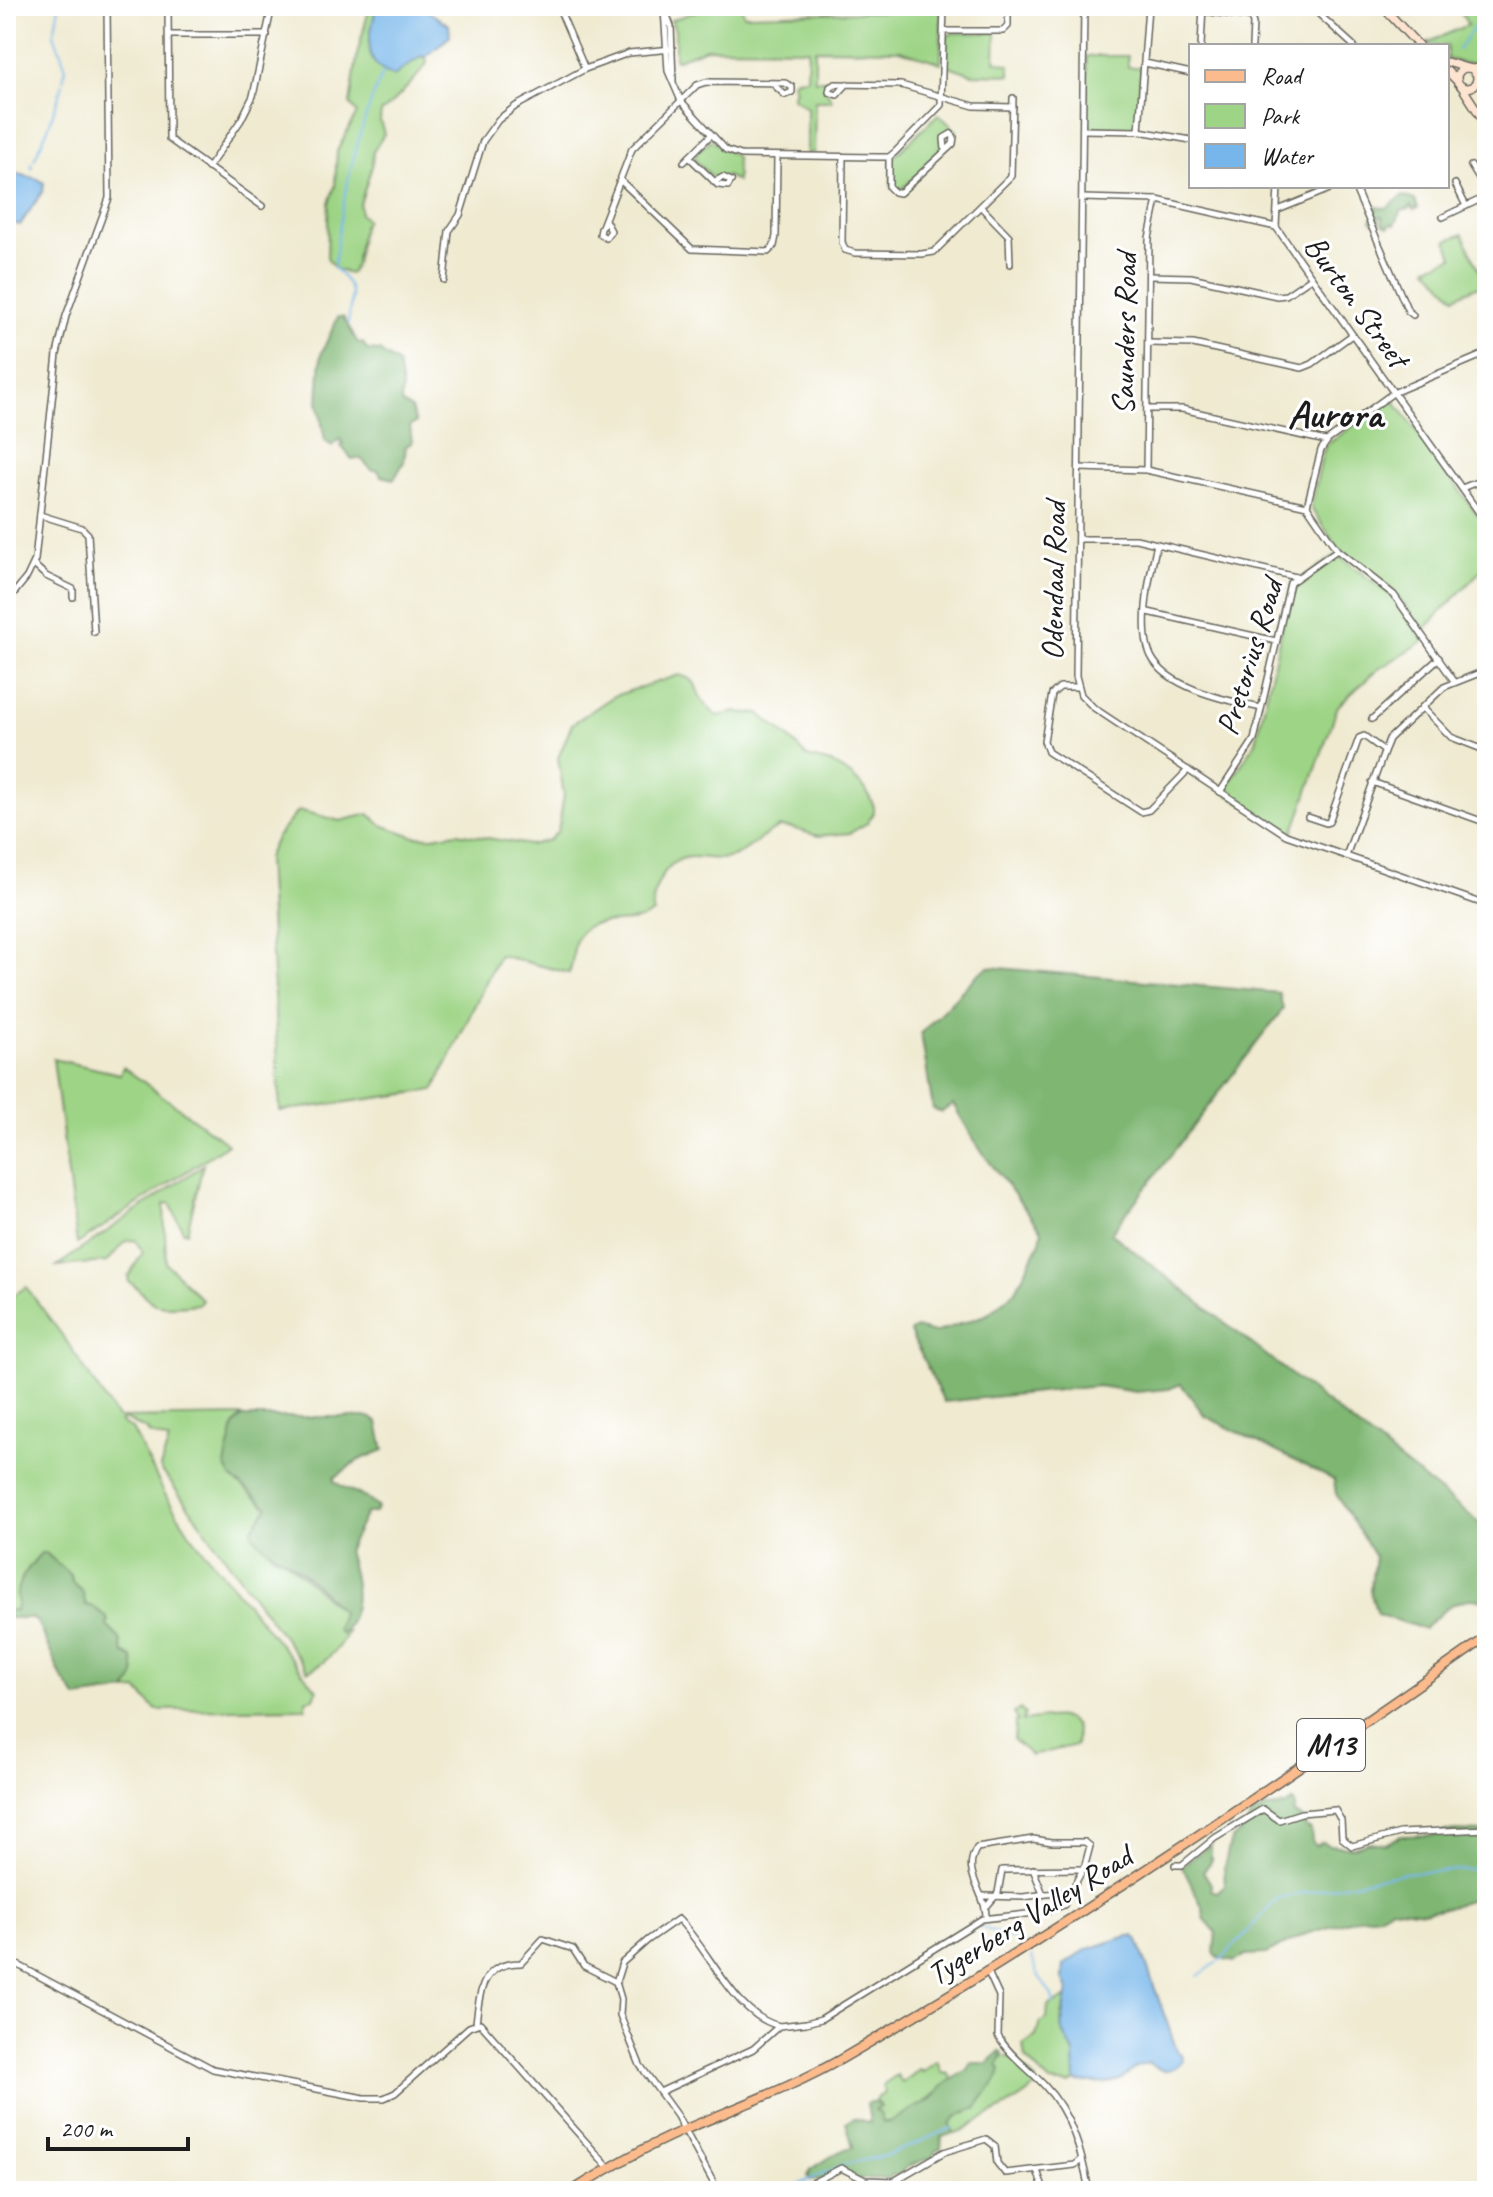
<svg xmlns="http://www.w3.org/2000/svg" width="1493" height="2197" viewBox="0 0 1493 2197" font-family="Caveat,sans-serif">
  <rect width="100%" height="100%" fill="#fff"/>
  <filter id="ink" filterUnits="userSpaceOnUse"><feTurbulence type="fractalNoise" baseFrequency=".0125" numOctaves="2"/><feDisplacementMap in="SourceGraphic" scale="16" xChannelSelector="R" yChannelSelector="G"/><feConvolveMatrix kernelMatrix="1 2 1 2 8 2 1 2 1" color-interpolation-filters="sRGB"/></filter>
  <filter id="wash" filterUnits="userSpaceOnUse"><feTurbulence type="fractalNoise" baseFrequency=".006" numOctaves="4" result="noise"/><feDisplacementMap in="SourceGraphic" scale="32" xChannelSelector="R" yChannelSelector="G"/><feGaussianBlur stdDeviation="1.8" result="paint"/><feColorMatrix in="noise" values="0 0 0 0 0 0 0 0 0 0 0 0 0 0 0 0 0 1.4 0 .05"/><feComposite in="paint" operator="in"/></filter>
  <g filter="url(#wash)">
    <rect width="100%" height="100%" fill="#efead0"/>
    <!-- green -->
    <g fill="#9dd485" stroke="#5c7850" stroke-width="2">
      <path d="M370 6H376L421 56 426 57 427 63C423 71 388 109 381 112L380 121 384 134 373 152 372 166 360 204V214L366 220C356 237 362 259 350 274L335 269 327 258 328 221 329 203 335 186 337 151 357 113 350 104 358 51Z"/>
      <path d="M712 6H741L744 15 941 10V63L900 50 815 49V80H830L827 91 832 101H815L814 153 807 154V108L792 97 795 89 792 82 796 79 807 78 808 49 706 48 675 60V30L671 20Z"/>
      <path d="M1457 6H1487V64L1463 63 1447 59V46L1424 44 1468 25Z"/>
      <path d="M952 33H996L995 61 1010 65V75L972 74 946 65V38Z"/>
      <path d="M1087 56H1128V67H1141L1137 123 1134 127 1092 128 1086 123Z"/>
      <path d="M938 114 957 131 955 134 949 132 944 135 942 151 900 191 891 186V160Z"/>
      <path d="M711 140 736 157 737 181 727 176 713 178 695 160 696 153Z"/>
      <path d="M1463 234 1485 283 1455 297 1427 267 1453 257 1447 240Z"/>
      <path d="M1394 400 1487 528V564L1424 630 1393 590 1338 548 1311 508 1323 452 1328 444 1388 401Z"/>
      <path d="M1337 555 1390 594 1424 641 1377 670 1338 706 1293 834 1229 795 1226 788 1256 742 1292 584Z"/>
      <path d="M679 675C701 681 693 687 703 702 707 707 713 712 717 716L736 712 760 714 789 738 807 757 831 763 852 776 866 790 874 807V813L867 823 850 833 818 836 792 828 780 827C763 834 752 847 737 855 723 862 707 857 693 857 665 857 651 890 653 913 627 931 591 912 578 936 571 947 575 961 569 973L499 955 434 1090 280 1111 267 858 276 838 297 812 302 811 340 821 369 814 382 825 413 836 432 837 457 833 530 845 549 840 558 831 564 795 558 758 572 724 614 696Z"/>
      <path d="M53 1059 120 1074 123 1067 228 1144 77 1244Z"/>
      <path d="M203 1165 187 1232 183 1231 170 1203 164 1204 166 1263 202 1300 199 1304C190 1305 160 1308 153 1303 143 1296 139 1287 129 1282L128 1277 143 1252 135 1240 126 1241 107 1262 57 1266Z"/>
      <path d="M26 1287 65 1339 117 1418 242 1416 234 1426 231 1477 268 1508 252 1529 274 1556 284 1559 342 1612 341 1634 344 1630 348 1631C339 1648 325 1664 308 1671L160 1468 169 1441 149 1434 147 1430 124 1419 120 1422 132 1429 167 1498 191 1535 317 1690 314 1698 306 1700V1708L157 1710C149 1705 145 1696 138 1690L126 1691 135 1673 131 1657 122 1653 120 1639 107 1626 108 1620 86 1605 80 1589 72 1582V1578L48 1555C31 1564 14 1583 19 1604L16 1611 6 1610V1300Z"/>
      <path d="M1020 1709 1025 1714 1023 1721C1046 1718 1083 1707 1076 1745L1031 1756 1014 1740 1015 1722 1018 1721 1014 1713Z"/>
      <path d="M1068 1997C1055 2030 1063 2026 1074 2054 1078 2062 1075 2072 1075 2081L1069 2085 1050 2083 1025 2058 1023 2045 1036 2036 1040 2023 1047 2019 1048 2006Z"/>
      <path d="M1007 2056 1017 2061 1036 2081V2086C1018 2102 996 2112 976 2122 968 2126 965 2131 954 2133L949 2124C955 2115 968 2112 977 2108L1002 2057Z"/>
      <path d="M937 2061 942 2073 949 2074 952 2079C935 2093 906 2123 883 2122L875 2109 880 2105 875 2100 885 2092 882 2086 897 2076 902 2083 919 2070 923 2072Z"/>
    </g>
    <!-- forest -->
    <g fill="#7eb672" stroke="#4d6947" stroke-width="2">
      <path d="M1403 196 1415 200 1418 208 1414 210 1411 206 1409 209 1401 211 1395 225 1391 223 1389 227 1384 225 1382 216 1378 217 1380 222 1374 223 1371 220 1376 212 1375 207 1386 208Z"/>
      <path d="M338 317H343L358 343H363L367 350 379 351 398 364 402 388 401 403 411 409 416 423 410 426 412 443 406 446 404 462 394 479 381 476 378 470H372L361 459H352L341 446 343 443 340 439 332 446 325 441 318 402 321 354Z"/>
      <path d="M988 967 1279 993 1283 1009 1111 1233 1487 1529V1602C1460 1591 1442 1611 1424 1629L1377 1614 1370 1591 1375 1557 1336 1494 1334 1480 1205 1416 1181 1384 1168 1389 1136 1392 1098 1386 944 1402 910 1332 916 1328 934 1333 988 1314 1016 1290 1040 1242 1042 1231 979 1148 953 1104 942 1112 933 1109 921 1033 978 974Z"/>
      <path d="M242 1417H370L378 1423 384 1450 359 1460 334 1478V1481C349 1493 365 1493 378 1508L374 1513H366L347 1551C356 1579 363 1611 341 1634L337 1629 342 1612C330 1598 299 1567 284 1559 272 1553 263 1546 253 1536L252 1529 268 1507 231 1477 225 1465 234 1426Z"/>
      <path d="M41 1553H46L71 1576 72 1582 82 1591 86 1605 94 1607 107 1618V1626L120 1639 123 1653 133 1659 135 1676 126 1691 77 1698 62 1678 37 1622 32 1618H6V1610L15 1611C20 1603 16 1601 17 1592 18 1579 32 1563 41 1553Z"/>
      <path d="M1293 1801 1295 1807 1293 1813 1303 1819 1305 1827 1311 1830 1312 1841 1316 1846 1322 1842 1328 1845 1353 1847 1370 1842 1385 1844 1401 1836 1436 1835 1441 1831 1487 1832V1895L1450 1907 1425 1912 1391 1908 1379 1915 1362 1917 1303 1935 1266 1954 1245 1955 1233 1962 1216 1956 1214 1952 1216 1932 1204 1918 1203 1908 1182 1866 1211 1844V1862L1203 1871 1211 1884V1890L1217 1892 1225 1885 1224 1866 1231 1840 1243 1830 1251 1816 1267 1808 1286 1806Z"/>
      <path d="M1000 2051 1003 2054 998 2064 1001 2070C998 2085 983 2094 977 2108 968 2111 955 2115 950 2124L954 2133 942 2137 941 2149 935 2151 933 2157C923 2162 904 2164 900 2175H892L889 2178 857 2179 840 2172 825 2180H811L808 2176 811 2169C825 2162 838 2149 853 2147L846 2122 854 2118 870 2123 867 2103 876 2101 881 2107 875 2110 880 2113 883 2122 887 2123 932 2099 941 2087 968 2069 971 2063H988Z"/>
    </g>
    <!-- water -->
    <g fill="#76b6ea" stroke="#496983" stroke-width="2">
      <path d="M376 6H420L449 25 450 36 426 57 421 56 394 76C358 64 371 35 376 6Z"/>
      <path d="M6 171 38 179 44 183 43 191 20 225 6 221Z"/>
      <path d="M1127 1936H1134L1138 1941 1177 2051 1181 2054 1183 2060C1173 2073 1161 2073 1149 2063 1125 2067 1127 2087 1095 2083 1087 2082 1083 2084 1075 2081L1074 2053 1061 2028 1068 1990 1063 1978 1064 1965 1086 1950Z"/>
    </g>
    <g fill="none" stroke-linecap="round" stroke-linejoin="round">
      <!-- stream -->
      <g stroke="#76b6ea" stroke-width="2">
        <path d="M59 6 54 34 66 68 63 80"/>
        <path d="M1458 50 1486 10"/>
        <path d="M34 160 48 128 63 84"/>
        <path d="M32 169V164"/>
        <path d="M348 323C352 294 357 289 334 268 341 201 356 133 383 72"/>
        <path d="M976 1925 1023 1943"/>
        <path d="M1032 1957 1036 1972 1052 1996 1054 2004"/>
        <path d="M1198 1976 1222 1959 1278 1898 1403 1873 1487 1869"/>
        <path d="M784 2191 844 2164 889 2155 952 2128"/>
      </g>
    </g>
  </g>
  <g filter="url(#ink)">
    <g fill="none" stroke-linecap="round" stroke-linejoin="round">
      <!-- street casing -->
      <g stroke="#66645b" stroke-width="8">
        <g id="street">
          <path d="M168 6 169 139 262 206"/>
          <path d="M558 6 585 69"/>
          <path d="M1084 6 1076 676 1081 695 1094 708 1286 835 1487 905"/>
          <path d="M1310 6 1354 46"/>
          <path d="M664 7 671 26 673 80"/>
          <path d="M664 9 668 71 681 101 726 150 741 155 878 157H889L895 152 941 105 944 6"/>
          <path d="M1203 11 1250 17 1253 23 1252 46"/>
          <path d="M944 31H1003L1008 26V6"/>
          <path d="M169 35H267"/>
          <path d="M1201 46 1203 6"/>
          <path d="M1145 63 1191 73"/>
          <path d="M847 84 837 95 829 92 830 87 835 84 901 85 974 106 1013 107"/>
          <path d="M1083 130 1139 131 1191 140"/>
          <path d="M1139 131 1148 6"/>
          <path d="M945 150 944 138 951 134"/>
          <path d="M689 157 718 185 728 186 731 181"/>
          <path d="M843 157 842 242 845 250 855 253 922 254 934 252 1011 176 1013 98"/>
          <path d="M889 157V187L894 192 900 193 953 144 954 137 951 134"/>
          <path d="M684 162 711 135"/>
          <path d="M1471 166 1487 192"/>
          <path d="M208 168 241 120 253 96 272 6"/>
          <path d="M620 180 692 249 768 252 774 246 776 236 777 156"/>
          <path d="M714 182 723 177 731 181"/>
          <path d="M1455 184 1466 206"/>
          <path d="M1354 186 1408 311 1413 315"/>
          <path d="M1082 198 1157 200 1276 227 1487 524"/>
          <path d="M981 207 1009 236 1010 264"/>
          <path d="M1278 210 1337 186"/>
          <path d="M1443 217 1481 199 1487 200"/>
          <path d="M605 220 611 231 606 238 600 234 601 229 632 149 697 85 706 82 785 83 792 87V92L785 95 773 84"/>
          <path d="M1276 227 1278 186"/>
          <path d="M1149 276 1191 277 1277 296 1286 295 1311 278"/>
          <path d="M444 280 449 231 460 215 483 141 498 120 516 106 585 69 629 53 672 49"/>
          <path d="M1148 343 1193 344 1302 368 1312 364 1352 335"/>
          <path d="M1147 409H1182L1326 441"/>
          <path d="M1079 468 1146 470 1307 506"/>
          <path d="M1146 470 1149 238 1157 200"/>
          <path d="M1462 488 1487 478"/>
          <path d="M40 515 82 528 88 534 94 632"/>
          <path d="M1078 539H1136L1296 577"/>
          <path d="M1157 544C1150 573 1138 629 1151 656 1167 689 1230 701 1261 708"/>
          <path d="M34 565 46 576 73 589V597"/>
          <path d="M6 603 27 577 35 560 57 354 66 316 109 198 107 6"/>
          <path d="M1148 612 1276 641"/>
          <path d="M1454 681 1394 595 1337 550 1307 506 1321 450 1328 440 1393 393 1487 353"/>
          <path d="M1077 687H1060L1052 694 1044 741 1048 752 1141 812 1149 810 1188 770"/>
          <path d="M1422 707 1451 737 1487 751"/>
          <path d="M1372 719 1439 658"/>
          <path d="M1372 782 1487 823"/>
          <path d="M1220 792 1254 740 1290 583 1337 550"/>
          <path d="M1308 817 1326 823 1329 822 1359 738 1364 736 1383 750"/>
          <path d="M1346 856 1389 739 1444 687 1487 670"/>
          <path d="M6 1378 10 1386 6 1396"/>
          <path d="M1175 1865H1182L1215 1838 1263 1809 1279 1820 1301 1813 1335 1810 1341 1820 1342 1838 1352 1846 1400 1833 1487 1829"/>
          <path d="M1033 1869 1043 1894"/>
          <path d="M983 1896 1023 1897 1071 1891"/>
          <path d="M987 1906 998 1893 1002 1870 1083 1869"/>
          <path d="M6 1962 20 1966 213 2069 364 2098H384L395 2093 469 2027 480 2023 609 2168"/>
          <path d="M988 1972 999 1996 998 2036C1008 2054 1030 2070 1044 2085 1072 2114 1082 2154 1089 2191"/>
          <path d="M476 2023C480 1991 481 1963 521 1963L543 1939 573 1949 584 1966 616 1982"/>
          <path d="M660 2092 753 2049 779 2026 806 2023 821 2019 982 1919 1044 1912 1064 1905 1085 1865 1090 1846 1085 1842H1052L1033 1839 977 1848C960 1873 987 1893 986 1917"/>
          <path d="M1037 2170 1044 2191"/>
          <path d="M718 2191 677 2116 640 2065 620 2015 621 1999 616 1982 622 1963 648 1940 678 1919C710 1950 734 2015 779 2026"/>
          <path d="M797 2191 841 2168 865 2180 894 2181 944 2152 986 2139 995 2146 997 2163 1005 2173 1075 2165 1080 2161"/>
        </g>
      </g>
      <!-- secondary casing -->
      <g stroke="#66645b" stroke-width="10">
        <g id="secondary">
          <path d="M1382 6 1419 46"/>
          <path d="M1447 62 1467 68"/>
          <circle cx="1467" cy="78" r="10"/>
          <path d="M1472 69 1487 67"/>
          <path d="M1447 71 1457 81"/>
          <path d="M1462 87 1487 126"/>
        </g>
      </g>
      <!-- primary casing -->
      <g stroke="#66645b" stroke-width="11">
        <path id="primary" d="M572 2191C608 2168 645 2147 684 2130 737 2107 793 2087 843 2058 1065 1929 1277 1784 1487 1637"/>
      </g>
      <!-- street -->
      <use href="#street" stroke="#fff" stroke-width="5"/>
      <!-- secondary -->
      <use href="#secondary" stroke="#fde4d1" stroke-width="7"/>
      <!-- primary -->
      <use href="#primary" stroke="#fbbb8c" stroke-width="8"/>
    </g>
  </g>
  <g text-anchor="middle" stroke-width="6" stroke-linejoin="round" paint-order="stroke">
    <!-- shield labels -->
    <rect fill="#fff" stroke="#606060" stroke-width="2" x="1297" y="1719" width="68" height="52" rx="6"/>
    <g font-size="30" font-weight="bold" fill="#1c1c1c">
      <text x="1331" y="1755">M13</text>
    </g>
    <!-- street labels -->
    <g font-size="32" fill="#1c1c1c" stroke="#fff">
      <text transform="translate(1357 301) rotate(54)" y="11">Burton Street</text>
      <text transform="translate(1124 334) rotate(-89)" y="11">Saunders Road</text>
      <text transform="translate(1053 581) rotate(-89)" y="11">Odendaal Road</text>
      <text transform="translate(1249 657) rotate(-73)" y="11">Pretorius Road</text>
      <text transform="translate(1029 1915) rotate(-32)" y="11">Tygerberg Valley Road</text>
    </g>
    <!-- district labels -->
    <g font-size="40" font-weight="bold" fill="#1c1c1c" stroke="#fff">
      <text x="1335" y="427">Aurora</text>
    </g>
  </g>
  <!-- margin -->
  <rect width="1493" height="2197" fill="none" stroke="#fff" stroke-width="32"/>
  <!-- legend -->
  <rect x="1189" y="44" width="260" height="144" fill="#ffffff" stroke="#a4a4a4" stroke-width="2"/>
  <rect x="1205" y="70" width="40" height="12" fill="#fbbb8c" stroke="#a4a4a4" stroke-width="2"/>
  <text x="1261" y="84" font-size="24" fill="#1c1c1c">Road</text>
  <rect x="1205" y="104" width="40" height="24" fill="#9dd485" stroke="#a4a4a4" stroke-width="2"/>
  <text x="1261" y="124" font-size="24" fill="#1c1c1c">Park</text>
  <rect x="1205" y="144" width="40" height="24" fill="#76b6ea" stroke="#a4a4a4" stroke-width="2"/>
  <text x="1261" y="164" font-size="24" fill="#1c1c1c">Water</text>
  <!-- scale -->
  <path d="M48 2137v12h140v-12" fill="none" stroke="#1c1c1c" stroke-width="4"/>
  <text x="60" y="2137" font-size="24" fill="#1c1c1c" stroke="#ffffff" stroke-width="6" paint-order="stroke">200 m</text>
</svg>
